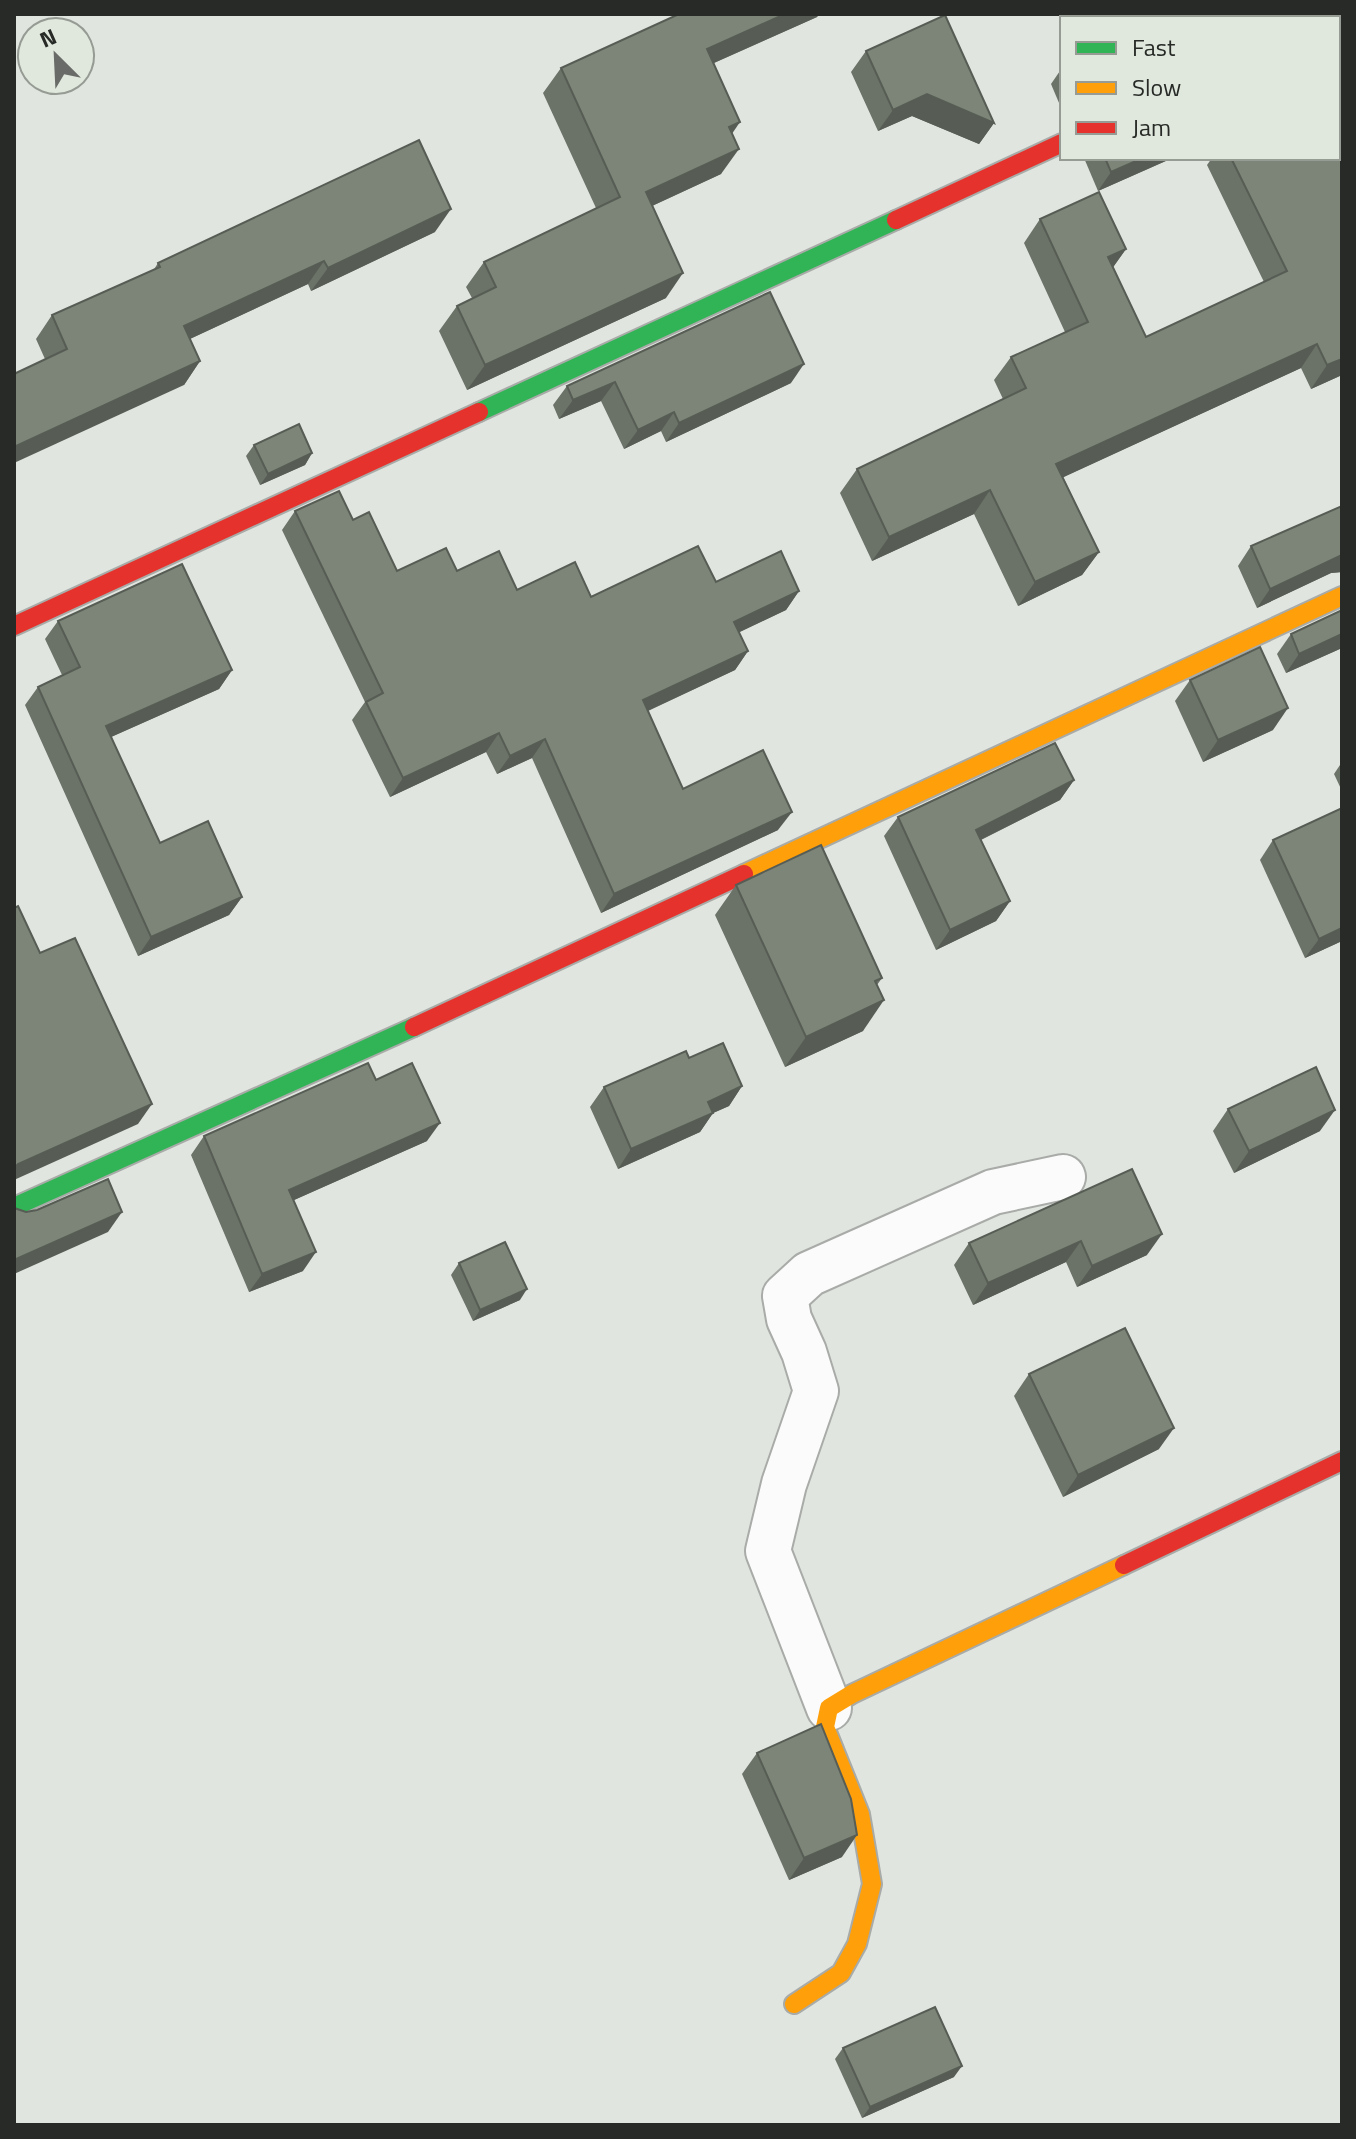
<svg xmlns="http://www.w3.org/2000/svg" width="1356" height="2139" viewBox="0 0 1356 2139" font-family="'Titillium Web',sans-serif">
  <rect width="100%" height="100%" fill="#e1e5e0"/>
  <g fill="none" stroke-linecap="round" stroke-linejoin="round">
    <!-- street casing -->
    <g stroke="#a8aba7" stroke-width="48">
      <g id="street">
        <path d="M1328 18 1337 14"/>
        <path d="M829 1708 768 1551 784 1484 816 1391 804 1352 789 1319 785 1296 809 1274 993 1192 1063 1177"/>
      </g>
    </g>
    <!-- fast casing -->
    <g stroke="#a8aba7" stroke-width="22">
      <g id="fast">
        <path d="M479 412 896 220"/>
        <path d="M14 1207 414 1027"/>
      </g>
    </g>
    <!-- slow casing -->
    <g stroke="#a8aba7" stroke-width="22">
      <g id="slow">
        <path d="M744 874 1342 596"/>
        <path d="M794 2004 841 1973 857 1944 872 1884 860 1814 825 1727 829 1708 852 1694 1124 1565"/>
      </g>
    </g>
    <!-- jam casing -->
    <g stroke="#a8aba7" stroke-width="22">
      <g id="jam">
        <path d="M896 220 1062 143"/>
        <path d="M14 626 479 412"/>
        <path d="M414 1027 744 874"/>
        <path d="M1124 1565 1342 1461"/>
      </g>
    </g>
    <!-- street -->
    <use href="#street" stroke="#fafbfa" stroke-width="44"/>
    <!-- fast -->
    <use href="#fast" stroke="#30b455" stroke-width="18"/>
    <!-- slow -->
    <use href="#slow" stroke="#ff9f0a" stroke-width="18"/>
    <!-- jam -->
    <use href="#jam" stroke="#e5322d" stroke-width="18"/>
  </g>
  <!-- wall -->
  <g fill="#6b7267">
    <path d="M679 14H819L817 17 714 63 732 134 721 174 652 206 666 298 467 390 439 331 457 306 472 298 466 287 484 262 596 208 543 93 561 68Z"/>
    <path d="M866 51 994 123 979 144 912 116 878 131 851 72Z"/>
    <path d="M1342 65V375L1311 389 1301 368 1063 477 1099 552 1082 575 1018 606 974 514 872 561 840 493 857 469 1003 399 994 380 1011 357 1065 332 1024 243 1040 219 1126 249 1113 267 1146 337 1264 282 1207 165 1212 158H1338Z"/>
    <path d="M1062 68V110L1051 84Z"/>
    <path d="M1084 158H1169L1168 160 1098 191Z"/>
    <path d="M435 232 311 291 308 284 190 339 200 361 184 385 45 359 36 339 52 315 153 271 158 263Z"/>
    <path d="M770 292 791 383 666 442 661 431 624 449 601 401 559 419 553 405 567 386Z"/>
    <path d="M254 445 312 453 305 465 260 485 246 456Z"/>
    <path d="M1342 506V572L1331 573 1257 608 1238 566 1251 546Z"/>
    <path d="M295 511 353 520 397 571H457L517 590 591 597 716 582 799 591 786 610 739 632 748 651 735 670 648 711 683 789 778 830 601 913 532 758 497 774 486 752 390 797 352 720 365 702 282 530Z"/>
    <path d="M1342 610V648L1286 673 1277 654 1291 634Z"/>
    <path d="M58 621 232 670 219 689 111 737 160 843 242 897 229 915 138 956 25 705 38 687 62 675 45 639Z"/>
    <path d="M1190 680 1273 730 1203 762 1175 701Z"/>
    <path d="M1342 762V791L1334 774Z"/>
    <path d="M1074 780 1060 800 981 840 1010 901 996 921 936 950 884 836 898 817Z"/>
    <path d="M1273 840 1342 941 1305 958 1260 860Z"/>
    <path d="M736 885 882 978 877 985 863 1031 785 1067 715 915Z"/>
    <path d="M689 1058 742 1086 729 1106 713 1113 700 1132 618 1169 590 1107 604 1087Z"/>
    <path d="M376 1080 427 1141 294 1200 303 1271 249 1292 191 1155 204 1136Z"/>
    <path d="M1228 1109 1320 1131 1234 1173 1213 1131Z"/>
    <path d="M1132 1169 1147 1255 1077 1287 1066 1262 973 1305 954 1265 969 1243Z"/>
    <path d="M459 1263 520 1300 473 1321 451 1275Z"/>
    <path d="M1029 1374 1159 1449 1063 1497 1014 1396Z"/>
    <path d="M757 1753 842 1857 789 1880 742 1774Z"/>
    <path d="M843 2048 954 2077 862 2118 835 2059Z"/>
  </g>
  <!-- shaded-wall -->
  <g fill="#575d54">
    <path d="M785 14H819L817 17 689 74 707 49Z"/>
    <path d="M927 94 994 123 979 144 912 116 878 131 893 110Z"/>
    <path d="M740 122 723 147 729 127Z"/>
    <path d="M739 149 721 174 628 217 646 192Z"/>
    <path d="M1143 158H1169L1168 160 1098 191 1111 172Z"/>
    <path d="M451 209 435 232 311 291 328 268Z"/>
    <path d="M1126 249 1109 273 1108 257Z"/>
    <path d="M324 261 308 284 168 349 184 326Z"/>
    <path d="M683 273 666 298 467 390 485 365Z"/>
    <path d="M1317 344 1301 368 1040 488 1056 464Z"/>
    <path d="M1342 359V375L1311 389 1327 365Z"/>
    <path d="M200 361 184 385 14 463V447Z"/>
    <path d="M804 364 791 383 666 442 679 423Z"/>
    <path d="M615 382 601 401 559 419 573 400Z"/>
    <path d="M674 412 661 431 624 449 638 430Z"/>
    <path d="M312 453 305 465 260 485 268 474Z"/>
    <path d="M990 490 974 514 872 561 889 537Z"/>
    <path d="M1099 552 1082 575 1018 606 1035 582Z"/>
    <path d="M1342 555V572L1331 573 1257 608 1270 589Z"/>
    <path d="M799 591 786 610 721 641 734 622Z"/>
    <path d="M1342 634V648L1286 673 1299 654Z"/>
    <path d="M748 651 735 670 630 719 643 700Z"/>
    <path d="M232 670 219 689 93 745 106 726Z"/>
    <path d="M1288 708 1273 730 1203 762 1218 740Z"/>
    <path d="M499 733 486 752 390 797 403 778Z"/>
    <path d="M545 739 532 758 497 774 510 756Z"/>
    <path d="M1074 780 1060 800 962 849 976 830Z"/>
    <path d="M792 812 778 830 601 913 614 894Z"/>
    <path d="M242 897 229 915 138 956 151 937Z"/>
    <path d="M1010 901 996 921 936 950 950 930Z"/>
    <path d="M1342 928V941L1305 958 1319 939Z"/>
    <path d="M884 1000 863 1031 785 1067 806 1037Z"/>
    <path d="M742 1086 729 1106 695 1121 708 1102Z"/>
    <path d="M152 1104 138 1124 14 1180V1168L18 1164Z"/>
    <path d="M1335 1110 1320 1131 1234 1173 1249 1151Z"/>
    <path d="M713 1113 700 1132 618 1169 631 1149Z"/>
    <path d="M440 1123 427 1141 276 1208 289 1190Z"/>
    <path d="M122 1212 108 1232 14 1274V1260Z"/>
    <path d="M1162 1234 1147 1255 1077 1287 1092 1266Z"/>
    <path d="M1081 1241 1066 1262 973 1305 988 1283Z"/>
    <path d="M316 1252 303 1271 249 1292 262 1274Z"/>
    <path d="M527 1289 520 1300 473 1321 480 1310Z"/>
    <path d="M1174 1428 1159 1449 1063 1497 1078 1475Z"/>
    <path d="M857 1835 842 1857 789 1880 804 1858Z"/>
    <path d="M962 2066 954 2077 862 2118 870 2107Z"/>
  </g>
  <!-- building -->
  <g fill="#7c8578" stroke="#575d54" stroke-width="2">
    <path d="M679 14H785L707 49 740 122 729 127 739 149 646 192 683 273 485 365 457 306 496 287 484 262 620 197 561 68Z"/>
    <path d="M945 15 994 123 927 94 893 110 866 51Z"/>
    <path d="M1338 57 1342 65V359L1327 365 1317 344 1056 464 1099 552 1035 582 990 490 889 537 857 469 1026 388 1011 357 1088 322 1040 219 1099 192 1126 249 1108 257 1146 337 1287 271 1231 158H1338Z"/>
    <path d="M419 140 451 209 328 268 324 261 184 326 200 361 14 447V374L67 349 52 315 160 267 158 263Z"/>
    <path d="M1105 158H1143L1111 172Z"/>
    <path d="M770 292 804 364 679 423 674 412 638 430 615 382 573 400 567 386Z"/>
    <path d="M299 424 312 453 268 474 254 445Z"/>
    <path d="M339 491 353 520 369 512 397 571 446 548 457 571 499 551 517 590 575 562 591 597 698 546 716 582 781 551 799 591 734 622 748 651 643 700 683 789 763 750 792 812 614 894 545 739 510 756 499 733 403 778 366 702 383 693 295 511Z"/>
    <path d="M1342 506V555L1270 589 1251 546Z"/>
    <path d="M182 564 232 670 106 726 160 843 208 821 242 897 151 937 38 687 80 667 58 621Z"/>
    <path d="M1342 610V634L1299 654 1291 634Z"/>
    <path d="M1260 647 1288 708 1218 740 1190 680Z"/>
    <path d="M1055 743 1074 780 976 830 1010 901 950 930 898 817Z"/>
    <path d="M1342 808V928L1319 939 1273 840Z"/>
    <path d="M821 845 882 978 875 981 884 1000 806 1037 736 885Z"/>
    <path d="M18 906 40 953 75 938 152 1104 18 1164 14 1168V908Z"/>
    <path d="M723 1043 742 1086 708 1102 713 1113 631 1149 604 1087 686 1051 689 1058Z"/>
    <path d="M368 1063 376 1080 412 1063 440 1123 289 1190 316 1252 262 1274 204 1136Z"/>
    <path d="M1316 1067 1335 1110 1249 1151 1228 1109Z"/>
    <path d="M1132 1169 1162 1234 1092 1266 1081 1241 988 1283 969 1243Z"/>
    <path d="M108 1179 122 1212 14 1260V1208L26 1212 37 1210Z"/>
    <path d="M505 1242 527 1289 480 1310 459 1263Z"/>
    <path d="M1125 1328 1174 1428 1078 1475 1029 1374Z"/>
    <path d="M821 1724 851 1799 857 1835 804 1858 757 1753Z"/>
    <path d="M935 2007 962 2066 870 2107 843 2048Z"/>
  </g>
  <!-- border -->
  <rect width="1356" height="2139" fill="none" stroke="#272a26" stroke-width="32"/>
  <!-- legend -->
  <rect x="1060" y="16" width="280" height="144" fill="#e0e8dd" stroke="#969c94" stroke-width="2"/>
  <rect x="1076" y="42" width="40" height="12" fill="#30b455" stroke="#969c94" stroke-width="2"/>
  <text x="1132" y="56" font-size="24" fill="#272a26">Fast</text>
  <rect x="1076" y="82" width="40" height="12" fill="#ff9f0a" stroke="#969c94" stroke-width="2"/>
  <text x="1132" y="96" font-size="24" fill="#272a26">Slow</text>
  <rect x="1076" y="122" width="40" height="12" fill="#e5322d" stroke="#969c94" stroke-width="2"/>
  <text x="1132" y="136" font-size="24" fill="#272a26">Jam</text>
  <!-- north arrow -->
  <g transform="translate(56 56) rotate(336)"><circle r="38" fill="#e0e8dd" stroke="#969c94" stroke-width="2"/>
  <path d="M0-6L14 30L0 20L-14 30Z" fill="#686b67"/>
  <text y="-12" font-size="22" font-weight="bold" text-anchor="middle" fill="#272a26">N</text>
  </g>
</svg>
